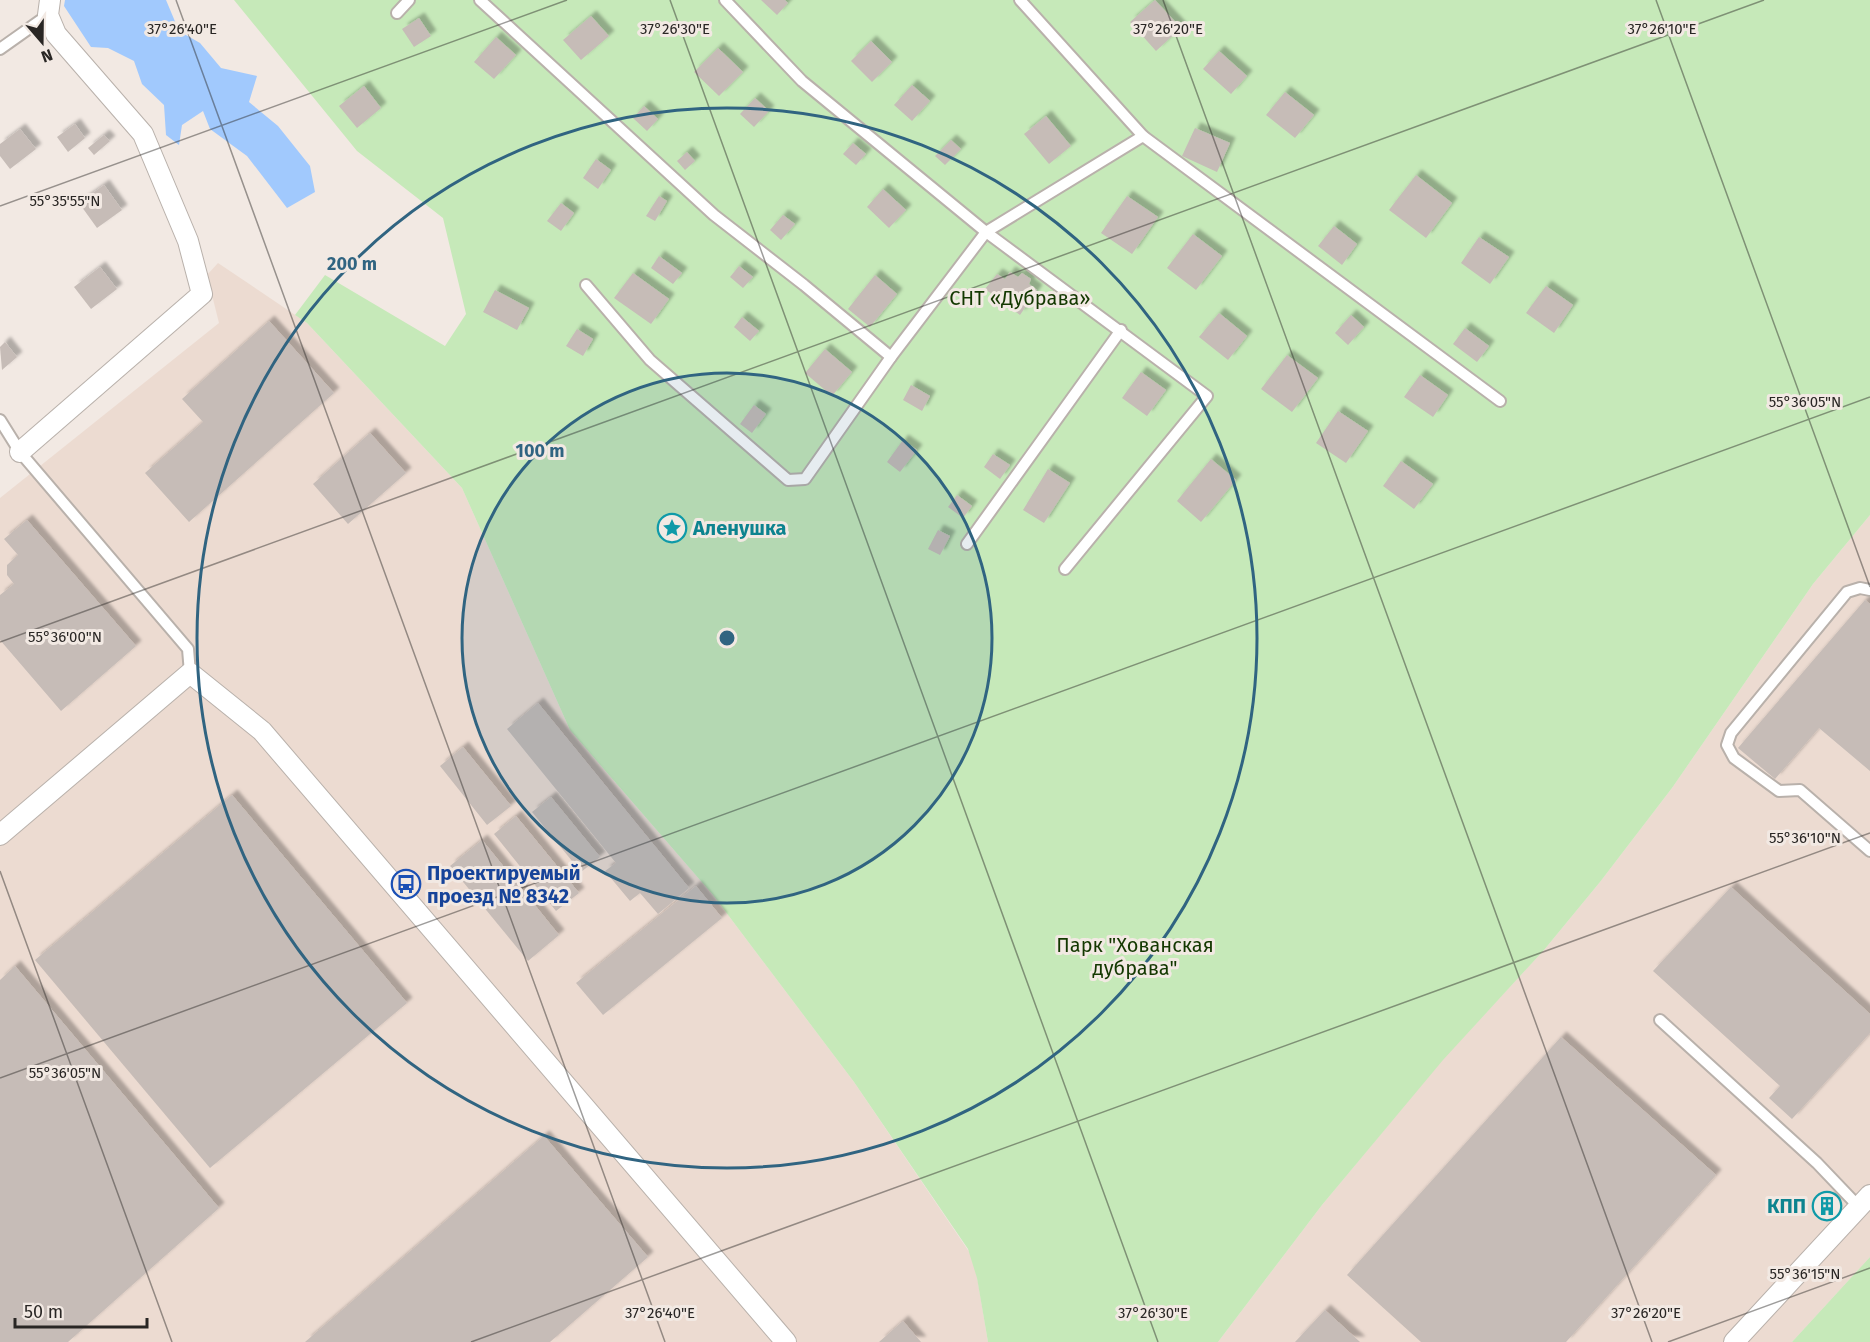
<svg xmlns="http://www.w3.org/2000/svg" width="1870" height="1342" viewBox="0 0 1870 1342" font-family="'Fira Sans',sans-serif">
  <defs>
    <filter id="shadow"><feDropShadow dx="5.5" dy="-5.5" stdDeviation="1.5" flood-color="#0004"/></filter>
  </defs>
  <rect width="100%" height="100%" fill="#f2e9e3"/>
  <!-- built -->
  <g fill="#ecdbd1">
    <path d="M218 263 307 323 462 488 570 730 713 895 854 1082 974 1259 988 1342H0V498L219 323 207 275Z"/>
    <path d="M1870 515V1257L1792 1342H1218L1322 1205 1443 1059 1544 950 1600 882 1672 788 1813 584Z"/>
  </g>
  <!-- green -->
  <g fill="#c6e9b9">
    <path d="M234 0H1870V515L1813 584 1672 788 1600 882 1544 950 1443 1060 1322 1205 1218 1342H988L977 1278 968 1249 854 1082 713 895 570 730 462 488 307 323 295 315 325 275 445 346 466 314 443 218 357 151Z"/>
    <path d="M1870 1257V1342H1792Z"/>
  </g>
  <!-- water -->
  <path fill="#a1c9fd" d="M65 0H166L179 31 200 43 221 68 257 76 249 102 278 126 310 166 315 192 287 208 247 156 210 129 203 111 182 125 179 145 166 135 164 105 142 84 134 61 108 48 91 47 64 6Z"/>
  <!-- building -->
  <g fill="#c6bcb7" filter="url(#shadow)">
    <path d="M761 0H785L788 3 777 15Z"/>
    <path d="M1155 0 1181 28 1156 51 1130 22Z"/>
    <path d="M591 16 609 36 581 60 563 40Z"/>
    <path d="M419 18 431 36 414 47 402 29Z"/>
    <path d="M496 37 516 55 494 79 474 62Z"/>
    <path d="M871 41 892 62 872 82 851 61Z"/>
    <path d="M718 48 743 72 719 96 694 72Z"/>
    <path d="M1219 51 1247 76 1231 94 1203 69Z"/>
    <path d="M912 85 930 101 912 121 894 105Z"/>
    <path d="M364 86 381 108 357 128 339 106Z"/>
    <path d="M1285 92 1314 115 1295 138 1266 115Z"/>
    <path d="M755 98 769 111 754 127 740 114Z"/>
    <path d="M644 106 658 119 647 131 633 118Z"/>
    <path d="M1046 116 1071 146 1049 164 1024 134Z"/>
    <path d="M75 124 85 138 68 152 57 137Z"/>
    <path d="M1195 128 1230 143 1217 172 1182 156Z"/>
    <path d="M20 129 36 149 10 169 0 156V144Z"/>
    <path d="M104 135 110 141 94 155 88 148Z"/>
    <path d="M951 140 961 149 945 165 935 156Z"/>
    <path d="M853 143 866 154 856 165 843 154Z"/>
    <path d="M687 152 695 161 685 170 677 161Z"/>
    <path d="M596 159 611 170 598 189 583 178Z"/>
    <path d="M1416 175 1452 203 1426 238 1389 210Z"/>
    <path d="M104 185 122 210 97 228 79 203Z"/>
    <path d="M883 189 906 210 889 228 867 207Z"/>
    <path d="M659 196 667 201 655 221 646 216Z"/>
    <path d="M1127 196 1158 217 1132 254 1101 233Z"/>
    <path d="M561 203 574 213 561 231 547 221Z"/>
    <path d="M783 215 795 224 781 240 770 230Z"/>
    <path d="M1334 226 1357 244 1342 265 1318 246Z"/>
    <path d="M1193 234 1222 256 1196 290 1167 268Z"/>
    <path d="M1479 237 1509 257 1490 284 1461 263Z"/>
    <path d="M659 256 682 273 673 284 651 268Z"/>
    <path d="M739 266 753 277 743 288 730 277Z"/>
    <path d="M100 267 117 289 91 309 74 287Z"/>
    <path d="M1010 272 1018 277 1022 273 1031 279 1029 284 1037 290 1020 315 985 289 997 274 1005 279Z"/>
    <path d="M633 273 669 299 651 324 614 298Z"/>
    <path d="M875 275 897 294 870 327 848 309Z"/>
    <path d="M1546 286 1573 305 1554 333 1526 313Z"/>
    <path d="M495 290 529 308 517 330 483 312Z"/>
    <path d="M1219 313 1247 336 1228 360 1199 337Z"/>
    <path d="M1351 315 1364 327 1348 345 1335 333Z"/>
    <path d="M742 317 759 331 750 341 734 327Z"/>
    <path d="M269 321 334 393 189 522 145 473 203 422 182 399Z"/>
    <path d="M1465 328 1489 346 1477 362 1453 344Z"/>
    <path d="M577 329 593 339 583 356 566 346Z"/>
    <path d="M5 342 17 357 2 370 0 347Z"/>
    <path d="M825 349 852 372 832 396 805 373Z"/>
    <path d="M1287 355 1318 378 1292 412 1261 389Z"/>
    <path d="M1141 372 1166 390 1147 416 1122 398Z"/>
    <path d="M1420 375 1448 395 1433 417 1404 397Z"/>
    <path d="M911 385 930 396 922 411 903 400Z"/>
    <path d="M754 405 766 414 752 433 740 424Z"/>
    <path d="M1338 411 1368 431 1346 463 1316 443Z"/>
    <path d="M370 433 406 473 348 524 313 484Z"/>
    <path d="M903 440 917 450 900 472 887 462Z"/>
    <path d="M993 454 1010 465 1000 479 984 467Z"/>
    <path d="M1211 459 1236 480 1201 522 1177 501Z"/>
    <path d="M1401 461 1433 484 1414 509 1383 486Z"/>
    <path d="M1048 469 1070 483 1044 523 1023 510Z"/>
    <path d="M957 495 972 506 963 518 948 507Z"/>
    <path d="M27 520 136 646 61 711 0 640V595L14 584 7 575V565L18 555 4 539Z"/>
    <path d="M938 530 950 536 940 555 928 549Z"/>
    <path d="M1865 600 1870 604V771L1819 728 1775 779 1738 748Z"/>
    <path d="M538 703 689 888 658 914 640 893 630 901 605 871 616 863 507 729Z"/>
    <path d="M463 747 511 806 487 825 440 766Z"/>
    <path d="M232 795 407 1003 210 1168 35 960Z"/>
    <path d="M551 797 600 857 581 872 532 812Z"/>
    <path d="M516 816 579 893 556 911 494 834Z"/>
    <path d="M482 840 559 935 528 961 450 866Z"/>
    <path d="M696 886 722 918 603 1015 576 983Z"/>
    <path d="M1731 887 1870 1014V1033L1792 1119 1769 1098 1780 1086 1653 971Z"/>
    <path d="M15 966 219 1208 68 1342H0V980Z"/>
    <path d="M1561 1037 1716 1175 1566 1342H1421L1347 1275Z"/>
    <path d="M544 1136 648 1257 550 1342H305Z"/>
    <path d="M1830 1197 1836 1203 1824 1215 1818 1208Z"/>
    <path d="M1325 1310 1360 1342H1295Z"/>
    <path d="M903 1321 921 1342H879Z"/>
  </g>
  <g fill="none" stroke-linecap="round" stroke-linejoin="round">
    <!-- service casing -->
    <g stroke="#b9b1ab" stroke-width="14">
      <g id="service">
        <path d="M480 0 714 215 804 285 891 357"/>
        <path d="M725 0 802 81 986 232 1207 396 1065 569"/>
        <path d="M1020 0 1143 136"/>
        <path d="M397 13 409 0"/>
        <path d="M0 49 48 15"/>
        <path d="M586 285 650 360 788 480 805 479 891 357 986 232 1143 136 1500 401"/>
        <path d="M0 420 20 452 188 649 190 673"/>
        <path d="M967 544 1121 330"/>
        <path d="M1870 590 1860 588 1847 592 1731 733 1727 745 1734 758 1779 791 1800 790 1870 851"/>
        <path d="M1660 1020 1817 1163 1859 1207"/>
      </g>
    </g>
    <!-- minor casing -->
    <g stroke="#b9b1ab" stroke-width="22">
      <g id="minor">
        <path d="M20 452 202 294 188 241 143 134 56 34 48 15 50 0"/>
        <path d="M0 835 190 673 262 731 786 1342"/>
        <path d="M1734 1342 1870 1195"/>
      </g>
    </g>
    <!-- service -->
    <use href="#service" stroke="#fff" stroke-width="10"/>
    <!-- minor -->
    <use href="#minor" stroke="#fff" stroke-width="20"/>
  </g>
  <!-- ticks -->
  <path fill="none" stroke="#292624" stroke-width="1.5" stroke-opacity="0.45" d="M176 0 665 1342M670 0 1158 1342M1163 0 1652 1342M1656 0 1870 587M0 206 567 0M0 642 1764 0M0 871 172 1342M0 1078 1870 397M471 1342 1870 833M1668 1342 1870 1268"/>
  <!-- distance rings -->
  <circle cx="727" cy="638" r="265" fill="#306481" fill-opacity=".12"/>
  <g fill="none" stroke="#306481" stroke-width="3">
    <circle cx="727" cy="638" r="265"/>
    <circle cx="727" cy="638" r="530"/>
  </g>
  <!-- icons -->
  <defs>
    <g id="sight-ring" transform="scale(1.5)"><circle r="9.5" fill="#f2e9e3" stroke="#0f9aa8" stroke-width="1.5"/><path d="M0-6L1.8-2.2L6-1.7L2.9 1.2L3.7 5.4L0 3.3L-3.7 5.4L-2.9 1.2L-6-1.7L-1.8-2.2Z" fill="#0f9aa8"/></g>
    <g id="bus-ring" transform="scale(1.5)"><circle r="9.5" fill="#f2e9e3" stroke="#1a4fb4" stroke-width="1.5"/><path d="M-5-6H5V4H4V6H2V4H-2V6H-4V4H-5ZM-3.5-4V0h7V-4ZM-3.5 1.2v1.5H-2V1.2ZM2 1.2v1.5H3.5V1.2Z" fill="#1a4fb4"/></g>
    <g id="building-ring" transform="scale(1.5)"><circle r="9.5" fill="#f2e9e3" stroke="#0f9aa8" stroke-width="1.5"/><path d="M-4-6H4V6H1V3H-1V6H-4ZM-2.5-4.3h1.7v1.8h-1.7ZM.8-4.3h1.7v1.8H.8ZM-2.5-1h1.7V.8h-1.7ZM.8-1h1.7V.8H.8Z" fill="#0f9aa8"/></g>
  </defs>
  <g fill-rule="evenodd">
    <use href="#sight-ring" x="672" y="528"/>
    <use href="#bus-ring" x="406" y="884"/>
    <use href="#building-ring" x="1827" y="1206"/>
  </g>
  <g text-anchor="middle" stroke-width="6" stroke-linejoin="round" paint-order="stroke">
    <!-- park labels -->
    <g font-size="20" fill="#133800" stroke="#f2e9e3">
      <text x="1020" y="305">СНТ «Дубрава»</text>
      <text x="1135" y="952">Парк "Хованская<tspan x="1135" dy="23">дубрава"</tspan></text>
    </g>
    <!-- culture labels -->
    <g font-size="20" font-weight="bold" fill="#0d838f" stroke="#f2e9e3" text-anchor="start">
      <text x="693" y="535">Аленушка</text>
      <text x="1806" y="1213" text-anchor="end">КПП</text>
    </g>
    <!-- transit labels -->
    <g font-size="20" font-weight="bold" fill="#164399" stroke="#f2e9e3" text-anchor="start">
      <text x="427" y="880">Проектируемый<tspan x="427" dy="23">проезд № 8342</tspan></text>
    </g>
  </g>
  <g font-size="15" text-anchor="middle" fill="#292624" stroke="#f2e9e3" stroke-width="6" stroke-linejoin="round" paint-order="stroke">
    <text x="182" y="34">37°26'40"E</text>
    <text x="675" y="34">37°26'30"E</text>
    <text x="1168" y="34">37°26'20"E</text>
    <text x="1662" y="34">37°26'10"E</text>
    <text x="65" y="206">55°35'55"N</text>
    <text x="1805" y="407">55°36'05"N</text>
    <text x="65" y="642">55°36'00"N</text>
    <text x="1805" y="843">55°36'10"N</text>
    <text x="65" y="1078">55°36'05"N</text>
    <text x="1805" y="1279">55°36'15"N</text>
    <text x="660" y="1318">37°26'40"E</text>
    <text x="1153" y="1318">37°26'30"E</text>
    <text x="1646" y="1318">37°26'20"E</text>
  </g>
  <circle cx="727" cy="638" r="9" fill="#306481" stroke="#f2e9e3" stroke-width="3"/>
  <g font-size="18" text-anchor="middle" font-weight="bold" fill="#306481" stroke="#f2e9e3" stroke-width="6" stroke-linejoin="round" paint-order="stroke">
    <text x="352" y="270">200 m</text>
    <text x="540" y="457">100 m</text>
  </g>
  <!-- north arrow -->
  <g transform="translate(42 42) rotate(160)" stroke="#f2e9e3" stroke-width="4.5" paint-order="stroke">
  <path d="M0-4.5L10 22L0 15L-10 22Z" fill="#292624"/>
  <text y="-9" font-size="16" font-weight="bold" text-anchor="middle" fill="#292624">N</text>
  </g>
  <!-- scale -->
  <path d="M15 1318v9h132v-9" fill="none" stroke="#292624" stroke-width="3"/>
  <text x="24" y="1318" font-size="18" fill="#292624" stroke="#f2e9e3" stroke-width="4.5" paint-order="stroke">50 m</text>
</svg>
